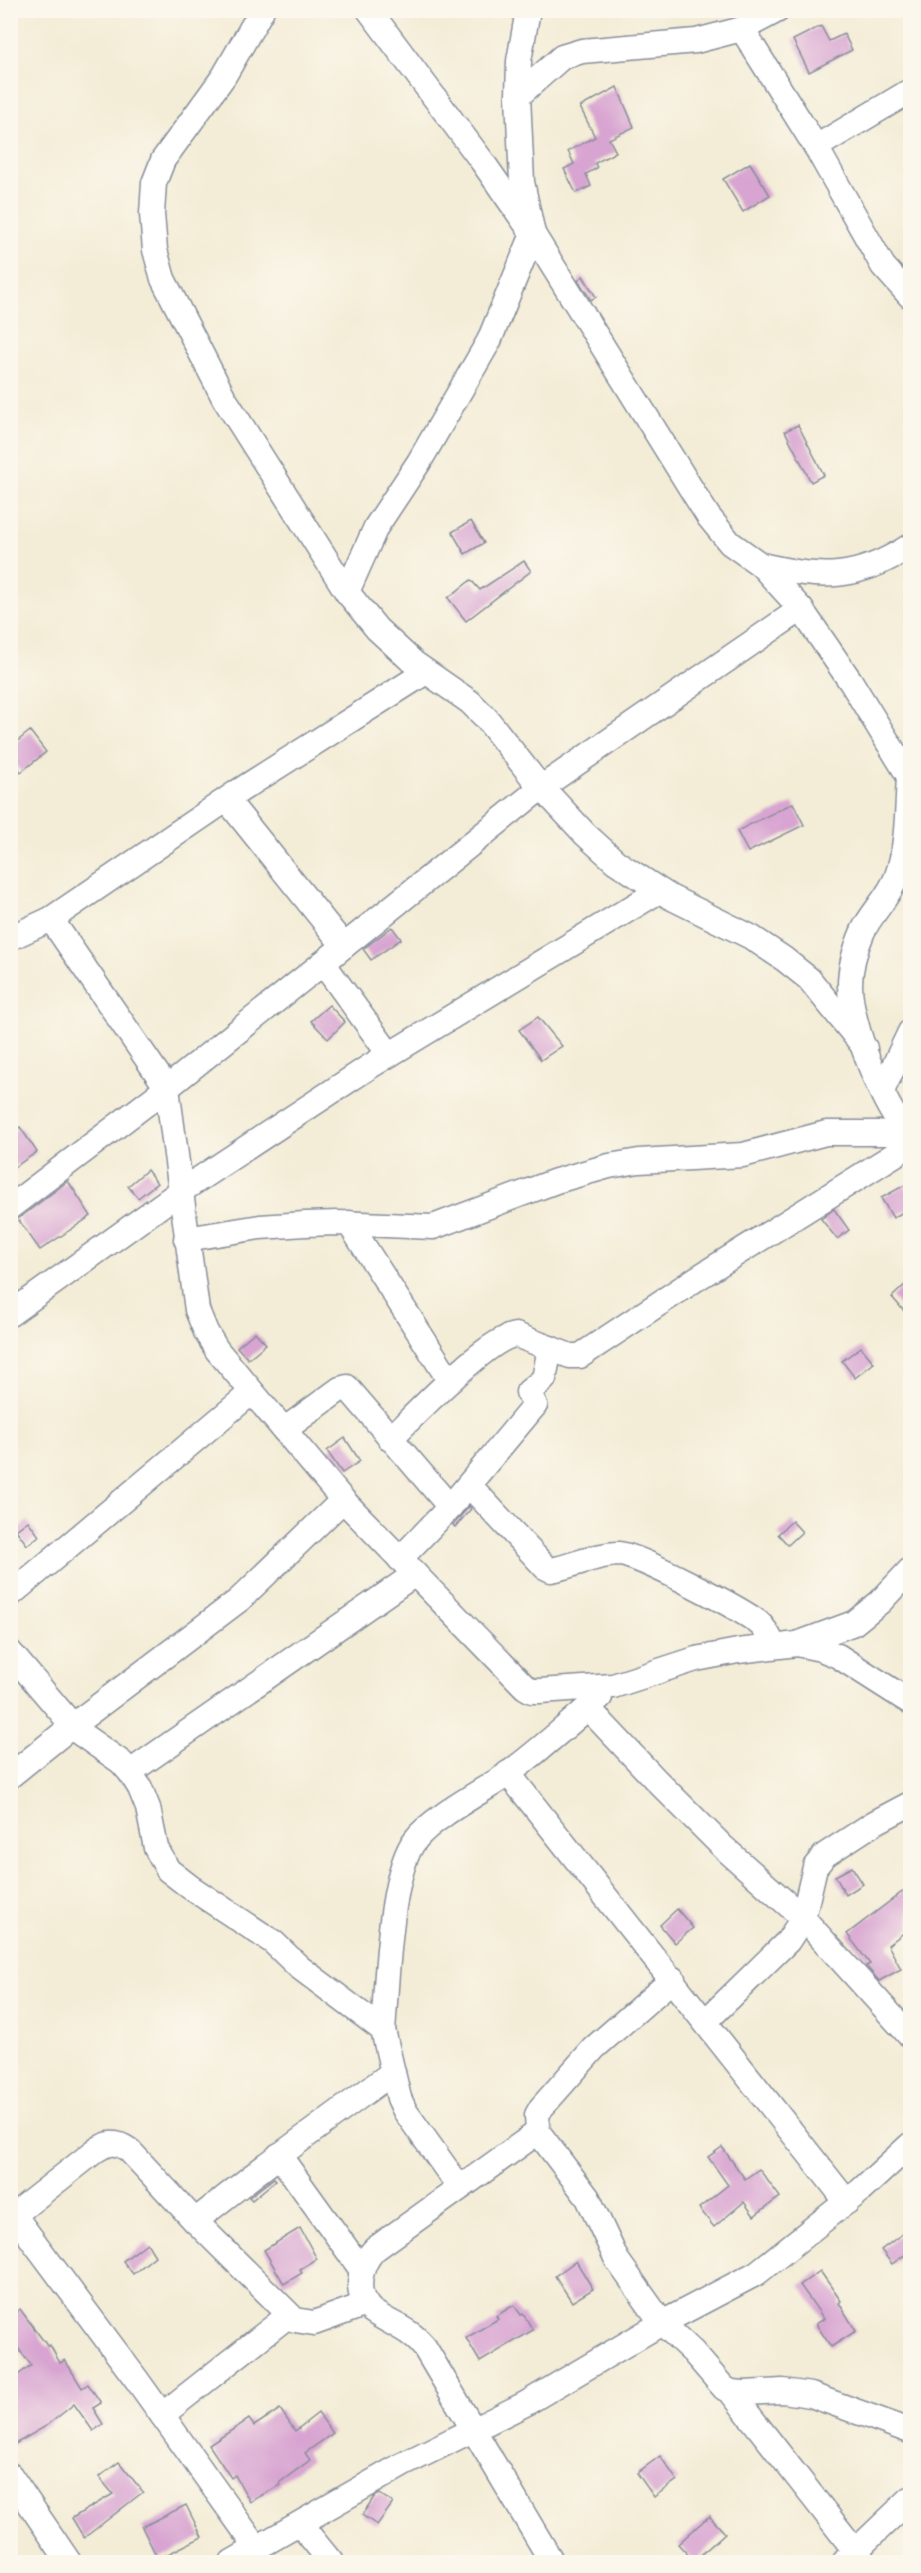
<svg xmlns="http://www.w3.org/2000/svg" width="921" height="2573" viewBox="0 0 921 2573" font-family="'Old Standard TT',serif">
  <rect width="100%" height="100%" fill="#fbf7ec"/>
  <filter id="ink" filterUnits="userSpaceOnUse"><feTurbulence type="fractalNoise" baseFrequency=".0167" numOctaves="2"/><feDisplacementMap in="SourceGraphic" scale="12" xChannelSelector="R" yChannelSelector="G"/><feConvolveMatrix kernelMatrix="1 2 1 2 8 2 1 2 1" color-interpolation-filters="sRGB"/></filter>
  <filter id="wash" filterUnits="userSpaceOnUse"><feTurbulence type="fractalNoise" baseFrequency=".008" numOctaves="4" result="noise"/><feDisplacementMap in="SourceGraphic" scale="24" xChannelSelector="R" yChannelSelector="G"/><feGaussianBlur stdDeviation="1.35" result="paint"/><feColorMatrix in="noise" values="0 0 0 0 0 0 0 0 0 0 0 0 0 0 0 0 0 1.4 0 .05"/><feComposite in="paint" operator="in"/></filter>
  <g filter="url(#wash)">
    <rect width="100%" height="100%" fill="#f3ecd6"/>
    <g id="blocks">
      <!-- building -->
      <g fill="#d8a4d1">
        <path d="M821 26 829 41 844 34 852 50 809 72 793 40Z"/>
        <path d="M617 87 634 127 609 139 616 152 595 163 597 168 586 174 591 186 576 193 564 169 574 164 568 151 595 137 580 107Z"/>
        <path d="M750 163 770 195 743 212 723 179Z"/>
        <path d="M583 276 596 297 591 300 578 280Z"/>
        <path d="M798 425 824 475 811 482 785 431Z"/>
        <path d="M471 521 484 543 465 554 452 532Z"/>
        <path d="M524 561 531 571 466 621 448 598 471 580 480 590Z"/>
        <path d="M30 731 46 752 21 772 10 758V747Z"/>
        <path d="M793 803 804 825 748 852 737 831Z"/>
        <path d="M392 927 401 939 371 960 363 949Z"/>
        <path d="M329 1005 345 1022 328 1039 311 1021Z"/>
        <path d="M538 1017 562 1046 541 1060 519 1030Z"/>
        <path d="M20 1127 37 1152 10 1170V1134Z"/>
        <path d="M147 1170 157 1183 138 1198 128 1186Z"/>
        <path d="M68 1181 91 1216 40 1250 18 1219Z"/>
        <path d="M905 1185 910 1195V1208L893 1218 881 1198Z"/>
        <path d="M834 1209 849 1230 837 1239 821 1219Z"/>
        <path d="M910 1280V1318L892 1297Z"/>
        <path d="M255 1332 266 1344 248 1359 237 1347Z"/>
        <path d="M861 1347 874 1363 855 1378 842 1361Z"/>
        <path d="M345 1438 360 1461 342 1473 327 1451Z"/>
        <path d="M469 1506 471 1509 455 1527 453 1525Z"/>
        <path d="M28 1521 39 1536 27 1545 16 1530Z"/>
        <path d="M792 1521 802 1532 788 1545 778 1534Z"/>
        <path d="M852 1867 863 1884 846 1895 835 1876Z"/>
        <path d="M910 1886V1928L888 1945 901 1969 879 1981 866 1966 870 1964 847 1934Z"/>
        <path d="M677 1909 693 1928 675 1943 660 1925Z"/>
        <path d="M722 2147 745 2179 759 2169 780 2197 754 2216 744 2202 714 2227 699 2208 728 2185 708 2157Z"/>
        <path d="M274 2178 276 2180 252 2200 249 2197Z"/>
        <path d="M300 2228 317 2259 300 2269 302 2273 284 2284 264 2250Z"/>
        <path d="M910 2228V2251L892 2264 881 2250Z"/>
        <path d="M147 2243 155 2256 133 2274 123 2261Z"/>
        <path d="M576 2261 593 2289 572 2302 555 2276Z"/>
        <path d="M820 2271 841 2301 839 2303 856 2331 831 2347 816 2324 824 2319 800 2285Z"/>
        <path d="M514 2305 521 2315 523 2314 533 2330 480 2362 466 2338 498 2319 496 2316Z"/>
        <path d="M20 2309 48 2347 50 2345 60 2363 65 2360 82 2388 88 2384 101 2403 93 2408 103 2424 93 2431 74 2404 48 2425 10 2447V2381L31 2365 10 2338V2316Z"/>
        <path d="M280 2409 295 2431 318 2413 333 2433 305 2453 310 2460 279 2483 280 2485 250 2502 235 2475 231 2478 209 2445 249 2419 254 2426Z"/>
        <path d="M660 2456 677 2480 654 2497 637 2473Z"/>
        <path d="M119 2462 143 2492 84 2538 72 2518 113 2494 99 2477Z"/>
        <path d="M380 2494 393 2503 377 2525 362 2515 374 2497Z"/>
        <path d="M186 2505 202 2537 158 2559 142 2527Z"/>
        <path d="M709 2516 725 2533 694 2561 678 2544Z"/>
      </g>
    </g>
  </g>
  <g filter="url(#ink)">
    <use href="#blocks" fill-opacity="0" stroke="#878e9a" stroke-width="1.5"/>
    <g fill="none" stroke-linecap="round" stroke-linejoin="round">
      <!-- minor casing -->
      <g stroke="#878e9a" stroke-width="27">
        <g id="minor">
          <path d="M262 10 224 76 163 160 154 183 152 214 155 250 163 279 224 398 347 592 377 629 414 663 470 702 486 718 534 779 585 834 616 862 670 897 751 937 784 959 809 979 865 1048"/>
          <path d="M369 10 482 161 533 234 708 516 730 543 761 565 801 609 851 682 910 778"/>
          <path d="M742 29 816 147 883 266 910 296"/>
          <path d="M518 96 562 57 582 51 696 41 742 29 778 10"/>
          <path d="M816 147 910 91"/>
          <path d="M761 565C822 579 856 581 910 546"/>
          <path d="M347 592 376 527 419 462 489 341 533 234 522 182 518 96 519 61 528 10"/>
          <path d="M909 776C907 809 908 845 897 876 890 896 872 912 863 931 856 947 850 968 850 985 850 1024 883 1109 910 1136"/>
          <path d="M227 800 344 946"/>
          <path d="M51 919 167 1088 197 1310 206 1332 217 1350 343 1500 525 1687 532 1691H540L613 1686 696 1659 738 1651 797 1644 821 1649 838 1656 910 1702"/>
          <path d="M10 938 51 919 239 791 426 672"/>
          <path d="M323 963 389 1054"/>
          <path d="M882 1091 910 1032"/>
          <path d="M10 1207 167 1088 542 787 801 609"/>
          <path d="M349 1223 450 1381"/>
          <path d="M186 1239 260 1227 305 1224 338 1223 433 1227 556 1181 609 1166 639 1161 743 1155 826 1133H907"/>
          <path d="M10 1314 181 1191 369 1067 659 891"/>
          <path d="M284 1430 340 1389 347 1387 450 1507"/>
          <path d="M390 1439C413 1417 488 1337 516 1335L570 1356H580L696 1279 910 1145"/>
          <path d="M469 1485 545 1567 551 1570C573 1566 597 1554 619 1554 639 1555 741 1609 759 1623 766 1629 770 1638 774 1646"/>
          <path d="M400 1559 450 1507 535 1405 528 1392 544 1379 550 1348"/>
          <path d="M10 1595 252 1392"/>
          <path d="M797 1644 854 1623 880 1602 910 1570"/>
          <path d="M10 1652 78 1732 121 1762 130 1772 140 1788 148 1808 156 1848 168 1870 190 1887 273 1942 299 1967 383 2030 399 2098 405 2111 460 2188"/>
          <path d="M588 1708 655 1779 723 1847 803 1918 910 2036"/>
          <path d="M130 1772 415 1574"/>
          <path d="M508 1773 847 2202"/>
          <path d="M10 1776 72 1726 239 1600 343 1500"/>
          <path d="M673 1979 594 2048 541 2108 537 2115 538 2132 588 2198 617 2260 662 2323 693 2352 724 2388 731 2392 744 2393 783 2391 811 2395 910 2431"/>
          <path d="M706 2021 788 1941 803 1918 815 1867 825 1855 874 1823 910 1804"/>
          <path d="M383 2030C387 1986 389 1871 416 1839 432 1818 481 1792 505 1776 538 1752 569 1724 600 1697"/>
          <path d="M538 2132 375 2249C360 2264 352 2295 372 2311 392 2325 409 2328 425 2348L552 2562"/>
          <path d="M279 2155 361 2269"/>
          <path d="M14 2215 137 2380 257 2548"/>
          <path d="M10 2218 95 2151C108 2142 116 2141 129 2150L195 2221 295 2320 314 2323 366 2304"/>
          <path d="M195 2221 268 2164 393 2072"/>
          <path d="M731 2392 864 2562"/>
          <path d="M162 2415 289 2315"/>
          <path d="M10 2475 69 2562"/>
          <path d="M300 2524 331 2562"/>
          <path d="M845 2561 910 2499"/>
          <path d="M232 2562 402 2465 525 2404 662 2323 757 2273 860 2191 910 2145"/>
        </g>
      </g>
      <!-- minor -->
      <use href="#minor" stroke="#fff" stroke-width="24"/>
    </g>
  </g>
  <!-- margin -->
  <rect width="921" height="2573" fill="none" stroke="#fbf7ec" stroke-width="36"/>
</svg>
